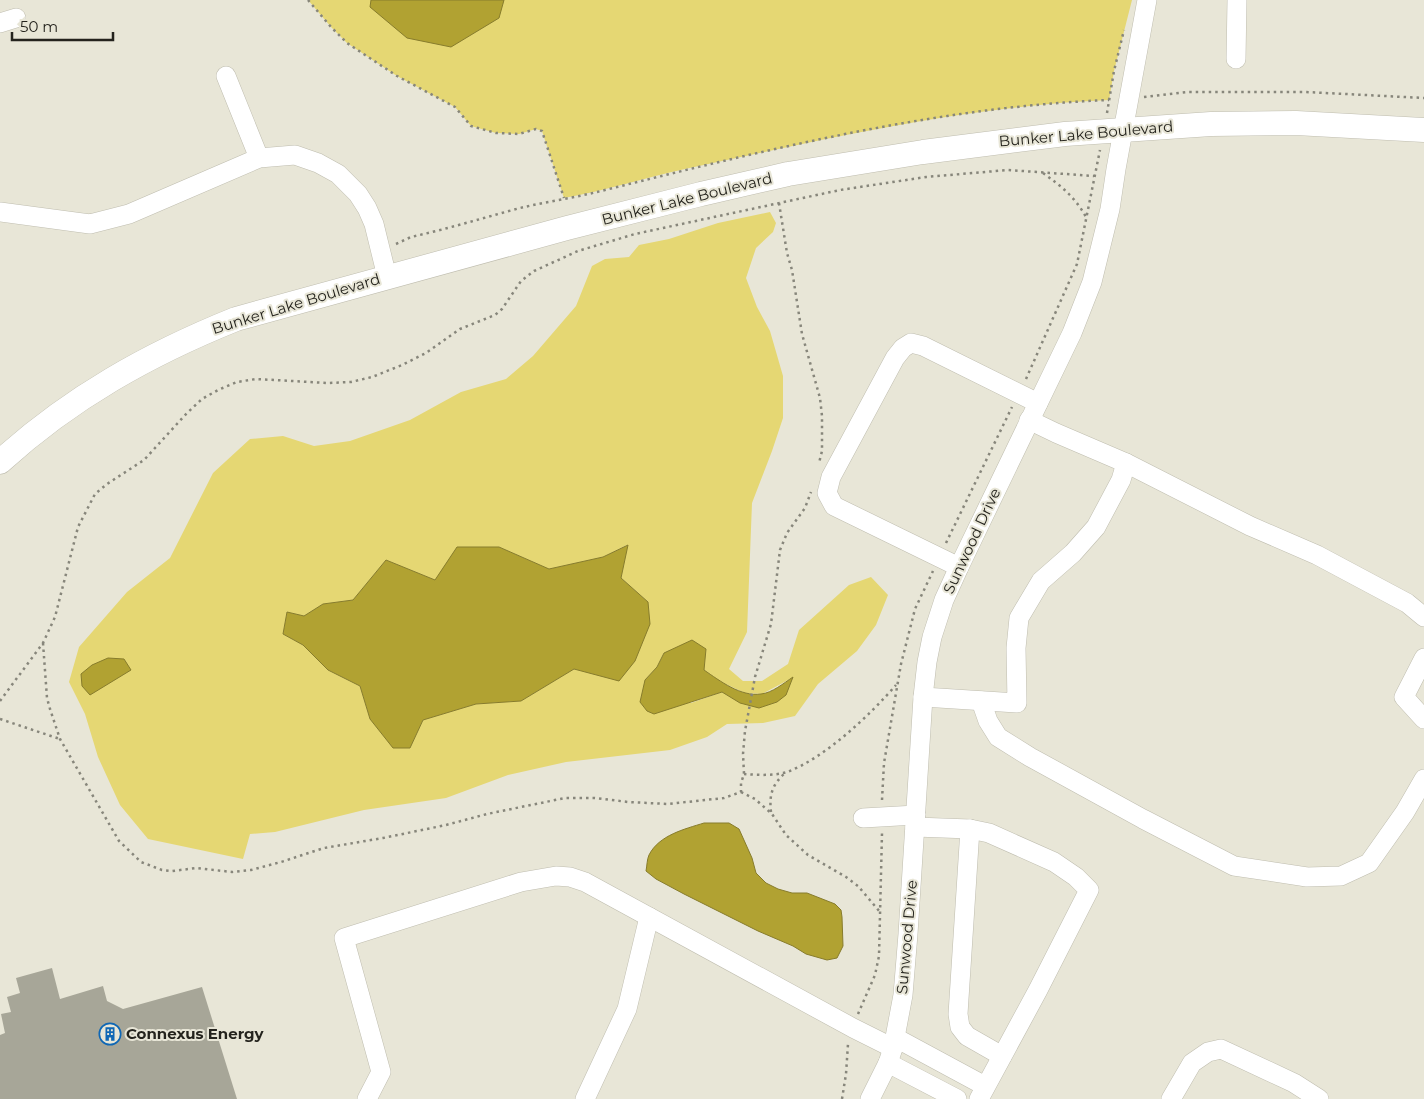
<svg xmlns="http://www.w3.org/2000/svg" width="1424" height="1099" viewBox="0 0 1424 1099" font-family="Montserrat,sans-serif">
  <rect width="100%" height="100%" fill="#e8e6d7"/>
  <!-- green -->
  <g fill="#e5d773" fill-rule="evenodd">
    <path d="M308 0H1132L1114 71 1109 100C965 106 825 139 685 169 644 178 605 191 564 198L542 131 536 129 519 134 496 133 471 126 455 107 397 76 347 43 331 27Z"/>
    <path d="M770 212 776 223 773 232 756 248 746 278 757 307 770 331 783 376V418L772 451 752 503 747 632 729 669 743 681H762L788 664 799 630 849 585 871 577 888 595 876 625 857 651 818 684 795 716 763 723 727 724 707 737 670 750 566 762 508 775 446 798 364 810 275 832 250 834 243 859 148 839 120 805 98 757 85 714 69 682 79 647 127 592 170 558 213 473 250 439 283 436 314 446 350 441 410 420 461 392 506 379 533 356 576 306 592 266 605 259 629 257 639 245 669 239 718 223ZM627 545 621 578 648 602 619 680 574 669 521 701 476 704 423 720 410 748 370 719 360 686 328 670 303 645 283 634 287 612 304 616 323 604 353 600 386 560 435 580 499 547 549 569 603 557ZM664 653 703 670 721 682 745 693 762 694 792 678 777 702C751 710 745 705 722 692L691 703 645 680 657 667Z"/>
  </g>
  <!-- water -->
  <g fill="#b1a232" stroke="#877c2c">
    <path d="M371 0H504L499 18 451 47 407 38 370 7Z"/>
    <path d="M628 545 621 578 648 602 650 624 635 661 619 681 574 669 521 701 476 704 423 720 410 748H393L370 719 360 686 328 670 303 645 283 634 287 612 304 616 323 604 353 600 386 560 435 580 457 547H499L549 569 603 557Z"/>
    <path d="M692 640 706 649 704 670C720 681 741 697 761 694 772 693 784 683 793 677L786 695 777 702 759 708 740 703 722 692 654 714 647 711 640 702 645 680 657 667 664 653Z"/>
    <path d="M108 658 124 659 131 670 90 695 82 686 81 674 92 665Z"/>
    <path d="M704 823H729L739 829 752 858 756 873 766 883 778 889 792 893H807L835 904 841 910 842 917 843 946 837 958 827 960 806 954 793 946 758 931 684 894 656 879 646 871C647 866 647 859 649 855 659 835 685 829 704 823Z"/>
  </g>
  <!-- building -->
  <path fill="#a7a698" d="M52 968 60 999 103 986 107 1001 123 1009 202 987 237 1099H0V1035L5 1033 1 1014 11 1012 7 997 20 993 16 978Z"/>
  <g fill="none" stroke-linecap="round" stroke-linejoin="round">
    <!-- minor casing -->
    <g stroke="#bfbdaf" stroke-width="20">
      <g id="minor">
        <path d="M0 23 16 18"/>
        <path d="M1236 59 1237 0"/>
        <path d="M226 76 259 158"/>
        <path d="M0 212 90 224 129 214 259 158 295 155 318 163 338 174 358 194 367 208 374 224 387 277"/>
        <path d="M1126 463 1250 526 1317 555 1407 603 1424 617"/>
        <path d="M959 567 834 506 827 493 831 477 895 358 903 348 911 343 923 346 1038 403"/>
        <path d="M1424 658 1404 697 1424 719"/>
        <path d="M923 697 1017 703 1016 648 1019 618 1041 581 1073 553 1096 527 1121 480 1126 463 1056 433 1029 420"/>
        <path d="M981 701 988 721 998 737 1030 757 1143 819 1234 866 1307 877 1341 876 1369 863 1405 812 1424 779"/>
        <path d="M863 818 916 815"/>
        <path d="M915 827 970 829 989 833 1054 862 1076 877 1089 890 1038 990 979 1099"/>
        <path d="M970 829 958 1014 960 1027 967 1036 1002 1056"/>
        <path d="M896 1038 985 1086"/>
        <path d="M888 1063 957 1099"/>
        <path d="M367 1099 381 1072 344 938 521 882 556 876 570 877 585 882 853 1028 893 1048"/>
        <path d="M585 1099 627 1009 649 917"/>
        <path d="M870 1099 888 1063 893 1048 903 995 908 934 923 697 927 662 932 637 944 600 959 567 1072 333 1092 282 1110 209 1116 169 1147 0"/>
        <path d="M1171 1099 1192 1063 1208 1052 1221 1049 1294 1083 1319 1099"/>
      </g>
    </g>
    <!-- major casing -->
    <g stroke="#bfbdaf" stroke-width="25">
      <path id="major" d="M0 462C70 398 149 354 236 319L567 228 701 194 788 174 923 152 1065 134 1211 124 1296 123 1424 130"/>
    </g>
    <!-- path -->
    <g stroke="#87867b" stroke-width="2.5" stroke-dasharray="2.5 4" stroke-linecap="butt">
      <path d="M308 0 331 27 347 43 397 76 455 107 471 126 496 133 519 134 536 129 542 131 564 198"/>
      <path d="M1144 97 1188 92H1306L1424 98"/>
      <path d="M1107 113 1114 71 1124 30"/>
      <path d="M1043 173C1061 186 1075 197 1086 217"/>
      <path d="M779 203 787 253 792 270 802 334 820 398 822 416V451L819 463"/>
      <path d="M396 244 411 237C447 229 483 218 520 208 545 202 572 198 597 192 766 150 935 107 1109 100"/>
      <path d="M1026 379 1077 264 1100 150"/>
      <path d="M946 543 1012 407"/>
      <path d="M43 643 47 698 50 709 60 739 119 841 141 862 162 870 172 871 197 868 232 872 251 870 281 862 324 848 383 838 446 825 487 814 565 798H595L628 802 668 804 724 798 741 792V783L744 774 743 754 745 731 755 677 771 624 780 550 787 533 805 508 811 492"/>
      <path d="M0 701 43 643 55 617 78 527 95 494 107 484 144 460 187 413 202 399 218 390 237 382 256 379 328 383 351 382 372 377 402 365 426 353 460 329 495 315 502 309 521 281 534 271 578 251 635 234 840 190 926 177 1008 170 1094 176"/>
      <path d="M0 719 60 739"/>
      <path d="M744 774C758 775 774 776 787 772 825 758 870 715 896 685"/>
      <path d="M741 792 755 799 772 814 786 835 808 855 846 877 858 886 880 912"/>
      <path d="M882 800 884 763 901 664 915 609 933 571"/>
      <path d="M771 812C769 795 772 785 785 773"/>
      <path d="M858 1014 875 975 879 956 882 833"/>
      <path d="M842 1099 846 1074 848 1044"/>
    </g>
    <!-- minor -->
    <use href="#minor" stroke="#fff" stroke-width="19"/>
    <!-- major -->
    <use href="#major" stroke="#fff" stroke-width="24"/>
  </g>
  <!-- icons -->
  <defs>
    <g id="building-ring" transform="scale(1.125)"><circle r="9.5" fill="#e8e6d7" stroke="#0f67b5" stroke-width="1.5"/><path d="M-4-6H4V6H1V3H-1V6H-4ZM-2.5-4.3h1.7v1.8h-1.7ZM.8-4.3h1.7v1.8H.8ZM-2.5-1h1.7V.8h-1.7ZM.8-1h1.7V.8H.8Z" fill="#0f67b5"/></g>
  </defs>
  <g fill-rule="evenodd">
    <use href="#building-ring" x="110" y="1034"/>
  </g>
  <g text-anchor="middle" stroke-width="4" stroke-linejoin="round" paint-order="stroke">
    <!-- street labels -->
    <g font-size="15" fill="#24231d" stroke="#e8e6d7">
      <text transform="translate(1086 134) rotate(-5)" y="5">Bunker Lake Boulevard</text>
      <text transform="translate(687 199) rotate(-14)" y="5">Bunker Lake Boulevard</text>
      <text transform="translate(296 304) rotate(-17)" y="5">Bunker Lake Boulevard</text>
      <text transform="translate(972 541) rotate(-65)" y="5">Sunwood Drive</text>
      <text transform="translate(907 937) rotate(-85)" y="5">Sunwood Drive</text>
    </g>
    <!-- poi labels -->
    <g font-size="15" font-weight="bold" fill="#24231d" stroke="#e8e6d7" text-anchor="start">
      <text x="126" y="1039">Connexus Energy</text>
    </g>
  </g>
  <!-- scale -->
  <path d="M12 32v8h101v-8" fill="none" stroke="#24231d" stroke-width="2.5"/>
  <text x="20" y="32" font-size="15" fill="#24231d" stroke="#e8e6d7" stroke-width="4" paint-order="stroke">50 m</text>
</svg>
